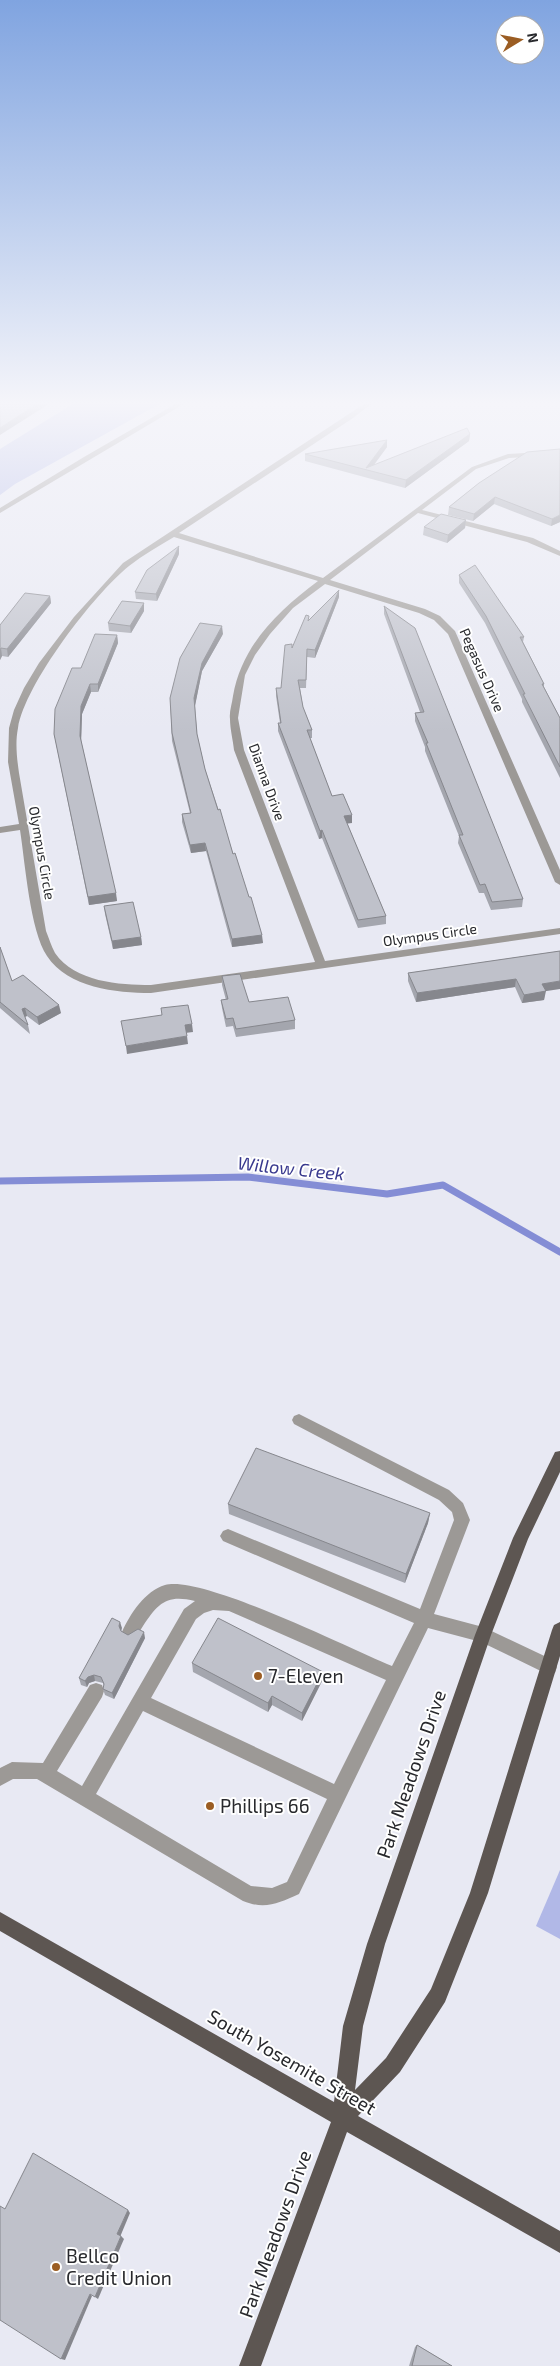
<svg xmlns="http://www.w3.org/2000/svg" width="560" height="2366" viewBox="0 0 560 2366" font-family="'Exo 2',sans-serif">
  <rect width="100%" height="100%" fill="#e8e9f3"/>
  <!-- green -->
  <g fill="#b1b8e7">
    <path d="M76 402H163L15 484 0 495V449Z"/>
    <path d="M560 1870V1939L536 1926Z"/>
  </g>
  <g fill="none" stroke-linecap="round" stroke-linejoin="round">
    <!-- stream -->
    <path stroke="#848dd5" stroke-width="7" d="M0 1181 248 1177 387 1194 443 1185 560 1252"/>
    <!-- minor -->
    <g fill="#9c9996" fill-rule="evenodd">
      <path d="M179 402H187L0 513V508L84 457Z"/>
      <path d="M367 402H374L353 418 179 533 323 578 472 467 508 454 560 451V455L509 458 476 469 422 510 533 538 560 551V556L527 542 418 513 330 580 425 609 440 616 455 631 560 870V885L555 882 448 634 434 620 419 613 325 584 293 608 270 634 255 655 245 675 238 718 244 750 325 961 560 928V934L151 993C116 993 68 988 47 956 30 931 25 862 20 830L0 833V827L19 824 8 762 9 728 14 710 24 688 39 663 74 617 123 563ZM174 537 318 581C278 611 242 645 233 696 232 704 229 712 230 719 230 729 233 740 234 750L315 962 151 985C119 985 75 982 55 953 51 946 49 938 46 931L19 773C17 759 15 743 18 728 25 684 94 594 129 566 143 555 159 546 174 537Z"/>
      <path d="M299 1414 449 1490 463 1503 470 1520 434 1614 483 1627 555 1661 557 1667 555 1673 549 1675 481 1642 428 1628 299 1894C279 1903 265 1910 243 1901L37 1779H13L0 1786V1768L12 1762 43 1763 90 1685 96 1683 102 1685 104 1691 102 1697 57 1771 82 1786 184 1609 195 1601C167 1594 158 1603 143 1626 139 1632 137 1637 130 1640L124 1637 122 1632C130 1614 145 1591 165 1585 201 1574 351 1649 392 1666L414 1623 223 1541 220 1536 223 1531 228 1529 420 1609 454 1520 452 1512 439 1500 294 1424 292 1420 294 1416ZM213 1610 229 1611 386 1680 334 1784 151 1698 196 1619 204 1613ZM143 1711 327 1799 287 1882 272 1888 251 1886 96 1794Z"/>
    </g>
    <!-- major -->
    <path fill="#5d5652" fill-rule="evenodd" d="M560 1451V1472L528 1539 491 1635 385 1944 363 2026 355 2090 386 2058 431 1989 470 1893 552 1630 554 1625 560 1622V1656L488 1893 445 2002 400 2072 358 2116 560 2231V2253L347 2132 261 2366H239L331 2122 0 1931V1912L334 2102 343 2026 367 1944 475 1635 513 1538 555 1452Z"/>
  </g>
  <!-- wall -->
  <g fill="#a4a6ae">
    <path d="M470 434 469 441 405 488 305 461V454L387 447 374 465Z"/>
    <path d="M479 483 560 522 551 526 494 504 473 521 448 515 449 507Z"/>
    <path d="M466 520 465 528 447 543 423 535 424 527Z"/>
    <path d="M179 554 157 601 136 599 135 592Z"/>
    <path d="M459 575 524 637 523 642 544 684V687L560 718V778L522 702V699L485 623 459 583Z"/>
    <path d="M50 596 51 603 8 657 2 656 0 660V625Z"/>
    <path d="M339 597 315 658 307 657 306 688H300L303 707 312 730V738H310L332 796 352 823H347L386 916V924L358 928 322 838 319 839 278 731V723H280L276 696V688H281L292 648 308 621Z"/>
    <path d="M384 606 523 899 522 907 491 910 484 893H479L458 843 459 836 425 751V747L415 721V713L420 712 384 614Z"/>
    <path d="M144 611 131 633 109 631 108 623Z"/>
    <path d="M223 634 202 671 195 705 197 734 205 769 263 943 232 947 206 851 191 853 182 822V814L190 813 172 741 170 698Z"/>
    <path d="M117 635 118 643 98 692H91L82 714 81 740 117 901 89 905 54 734 81 668Z"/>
    <path d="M104 906 141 937 142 945 113 949 105 914Z"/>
    <path d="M0 947 12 981 61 1013 39 1025 27 1016 25 1017 28 1025 30 1034 0 1008Z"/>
    <path d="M560 951 545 991 544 1000 522 1003 515 987 416 1002 408 981V973Z"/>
    <path d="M222 976 249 1002 295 1020V1029L236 1037 233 1026 226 1027 222 1008 221 1000H226L222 985Z"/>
    <path d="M228 1504 430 1513 428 1523 405 1583 229 1514Z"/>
    <path d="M122 1628 121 1631 128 1635 145 1638 114 1699 105 1695 103 1689 104 1686 103 1683 95 1681 89 1683 87 1687 81 1685 79 1678Z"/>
    <path d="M192 1663 322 1681 302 1721 272 1705 268 1712 193 1672Z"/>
    <path d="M417 2345 452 2366H409L415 2347Z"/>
  </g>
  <!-- shaded-wall -->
  <g fill="#86878d">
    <path d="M40 402H52L0 435V428Z"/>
    <path d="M470 434 469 441 405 488 406 480Z"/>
    <path d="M387 440V447L369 471 366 468Z"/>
    <path d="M495 497 494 504 473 521 474 514Z"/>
    <path d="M560 515V522L551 526 552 519Z"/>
    <path d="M466 520 465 528 447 543 448 535Z"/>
    <path d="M179 546V554L157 601 156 594Z"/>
    <path d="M339 590V597L315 658V650Z"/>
    <path d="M50 596 51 603 8 657 7 649Z"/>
    <path d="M144 603V611L131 633 130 626Z"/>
    <path d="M222 626 223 634 202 671 195 706 194 698 202 663Z"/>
    <path d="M117 635 118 643 98 692V684Z"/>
    <path d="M1 648 2 656 0 660V650Z"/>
    <path d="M90 684 91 692 82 714 81 744 80 736 81 706Z"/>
    <path d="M352 815V823L344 824V816Z"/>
    <path d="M322 830V838L319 839 320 831Z"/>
    <path d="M205 843 206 851 191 853 190 845Z"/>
    <path d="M116 893 117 901 89 905 88 897Z"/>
    <path d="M262 935 263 943 232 947V939Z"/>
    <path d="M141 937 142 945 113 949 112 941Z"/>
    <path d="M516 979 515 987 416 1002 417 993Z"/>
    <path d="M560 981V989L540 992 542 984Z"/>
    <path d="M546 991 544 1000 522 1003 524 995Z"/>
    <path d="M59 1005 61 1013 39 1025 37 1017Z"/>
    <path d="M25 1008 27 1016 24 1017 22 1009Z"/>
    <path d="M192 1024 193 1032 185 1033V1025Z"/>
    <path d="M187 1036 188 1044 127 1054 126 1046Z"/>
    <path d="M430 1513 428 1523 405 1583 406 1574Z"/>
    <path d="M120 1622 122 1628 120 1633 119 1626Z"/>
    <path d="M144 1632 145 1638 114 1699 112 1693Z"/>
    <path d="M323 1672 322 1681 302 1721V1713Z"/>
    <path d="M94 1675 95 1681 89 1683 87 1687 85 1681 88 1677Z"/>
    <path d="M272 1696V1705L268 1712V1703Z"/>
    <path d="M128 2210 130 2213 120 2237 117 2234Z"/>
    <path d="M121 2236 124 2239 98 2299 95 2297Z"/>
    <path d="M90 2294 92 2296 65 2360 61 2359Z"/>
  </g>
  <!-- building -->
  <g fill="#bfc1ca" stroke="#86878d">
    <path d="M0 402H40L0 428Z"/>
    <path d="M467 428 470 434 406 480 305 454 387 440 366 468Z"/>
    <path d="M560 449V515L552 519 495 497 474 514 449 507 479 483 527 452Z"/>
    <path d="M441 514 466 520 448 535 424 527Z"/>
    <path d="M179 546 156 594 135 592 147 570Z"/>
    <path d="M475 565 524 637H520L544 684H542L560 718V767L523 694H525L486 616 459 575Z"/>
    <path d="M339 590 315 650 307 649 306 680H298L303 707 312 730H307L332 796 343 794 352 815 344 816 386 916 358 920 322 830 320 831 278 723H281L276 688H281L285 645 292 644V648L306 615 309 616 308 621Z"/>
    <path d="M25 593 50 596 7 649 1 648 0 650V625Z"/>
    <path d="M122 601 144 603 130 626 108 623Z"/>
    <path d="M384 606 415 628 523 899 492 902 485 884 480 885 459 835H463L426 743H428L415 713 424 712Z"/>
    <path d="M200 623 222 626 202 663 194 698 197 734 205 769 218 810 220 809 233 854 235 853 249 897H251L262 935 232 939 205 843 190 845 182 814 191 813 172 733 170 698 180 658Z"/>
    <path d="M95 634 117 635 98 684H90L81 706 80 736 116 893 88 897 54 734 55 709 72 668H81Z"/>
    <path d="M133 902 141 937 112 941 104 906Z"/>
    <path d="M0 947 12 981 23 975 59 1005 37 1017 25 1008 22 1009 28 1025 0 1002Z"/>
    <path d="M560 951V981L542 984 546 991 524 995 516 979 417 993 408 973Z"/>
    <path d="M240 974 249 1002 288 997 295 1020 236 1029 233 1018 226 1019 221 1000 228 999 222 976Z"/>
    <path d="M188 1005 192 1024 185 1025 187 1036 126 1046 121 1021 162 1015 161 1008Z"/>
    <path d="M256 1448 430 1513 406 1574 228 1504Z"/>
    <path d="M112 1618 120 1622 119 1626 121 1631 128 1635 138 1629 144 1632 112 1693 103 1689 104 1684 101 1677 94 1675 88 1677 85 1681 79 1678Z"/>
    <path d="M218 1618 323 1672 302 1713 272 1696 268 1703 192 1663Z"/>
    <path d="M33 2153 128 2210 117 2234 121 2236 95 2297 90 2294 61 2359 0 2320V2206L5 2209Z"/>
    <path d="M417 2345 452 2366H412Z"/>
  </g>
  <!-- sky -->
  <linearGradient id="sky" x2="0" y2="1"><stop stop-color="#80a4e0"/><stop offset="0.55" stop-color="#f5f5fa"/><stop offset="1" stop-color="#f5f5fa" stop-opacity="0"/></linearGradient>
  <rect width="560" height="733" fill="url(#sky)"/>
  <!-- markers -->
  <g fill="#9b5d23" stroke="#fff" stroke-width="2">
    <circle cx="258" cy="1676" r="5"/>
    <circle cx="210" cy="1806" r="5"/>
    <circle cx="56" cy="2267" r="5"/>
  </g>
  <g text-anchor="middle" stroke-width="4" stroke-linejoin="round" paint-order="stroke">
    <!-- far-street labels -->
    <g font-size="14" fill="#28292d" stroke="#fff">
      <text transform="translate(482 670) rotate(66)" y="5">Pegasus Drive</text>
      <text transform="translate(267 782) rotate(70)" y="5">Dianna Drive</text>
      <text transform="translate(42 853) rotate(80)" y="5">Olympus Circle</text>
      <text transform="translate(430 935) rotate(-8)" y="5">Olympus Circle</text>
    </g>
    <!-- water labels -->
    <g font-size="18" font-style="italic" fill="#39398e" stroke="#fff">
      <text transform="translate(291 1169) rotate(6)" y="6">Willow Creek</text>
    </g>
    <!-- near-poi labels -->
    <g font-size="19" fill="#28292d" stroke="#fff" text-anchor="start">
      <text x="268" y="1683">7-Eleven</text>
      <text x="220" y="1813">Phillips 66</text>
      <text x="66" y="2263">Bellco<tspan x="66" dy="22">Credit Union</tspan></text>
    </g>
    <!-- near-street labels -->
    <g font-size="19" fill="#28292d" stroke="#fff">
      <text transform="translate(411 1774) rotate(-71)" y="7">Park Meadows Drive</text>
      <text transform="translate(292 2062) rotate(30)" y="7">South Yosemite Street</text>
      <text transform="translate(275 2234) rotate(-70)" y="7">Park Meadows Drive</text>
    </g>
  </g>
  <!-- north arrow -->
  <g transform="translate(520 40) rotate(80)"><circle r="24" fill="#ffffff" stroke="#a9a9ab"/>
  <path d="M0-4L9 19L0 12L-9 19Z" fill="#9b5d23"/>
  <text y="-8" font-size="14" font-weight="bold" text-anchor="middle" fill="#28292d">N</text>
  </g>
</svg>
